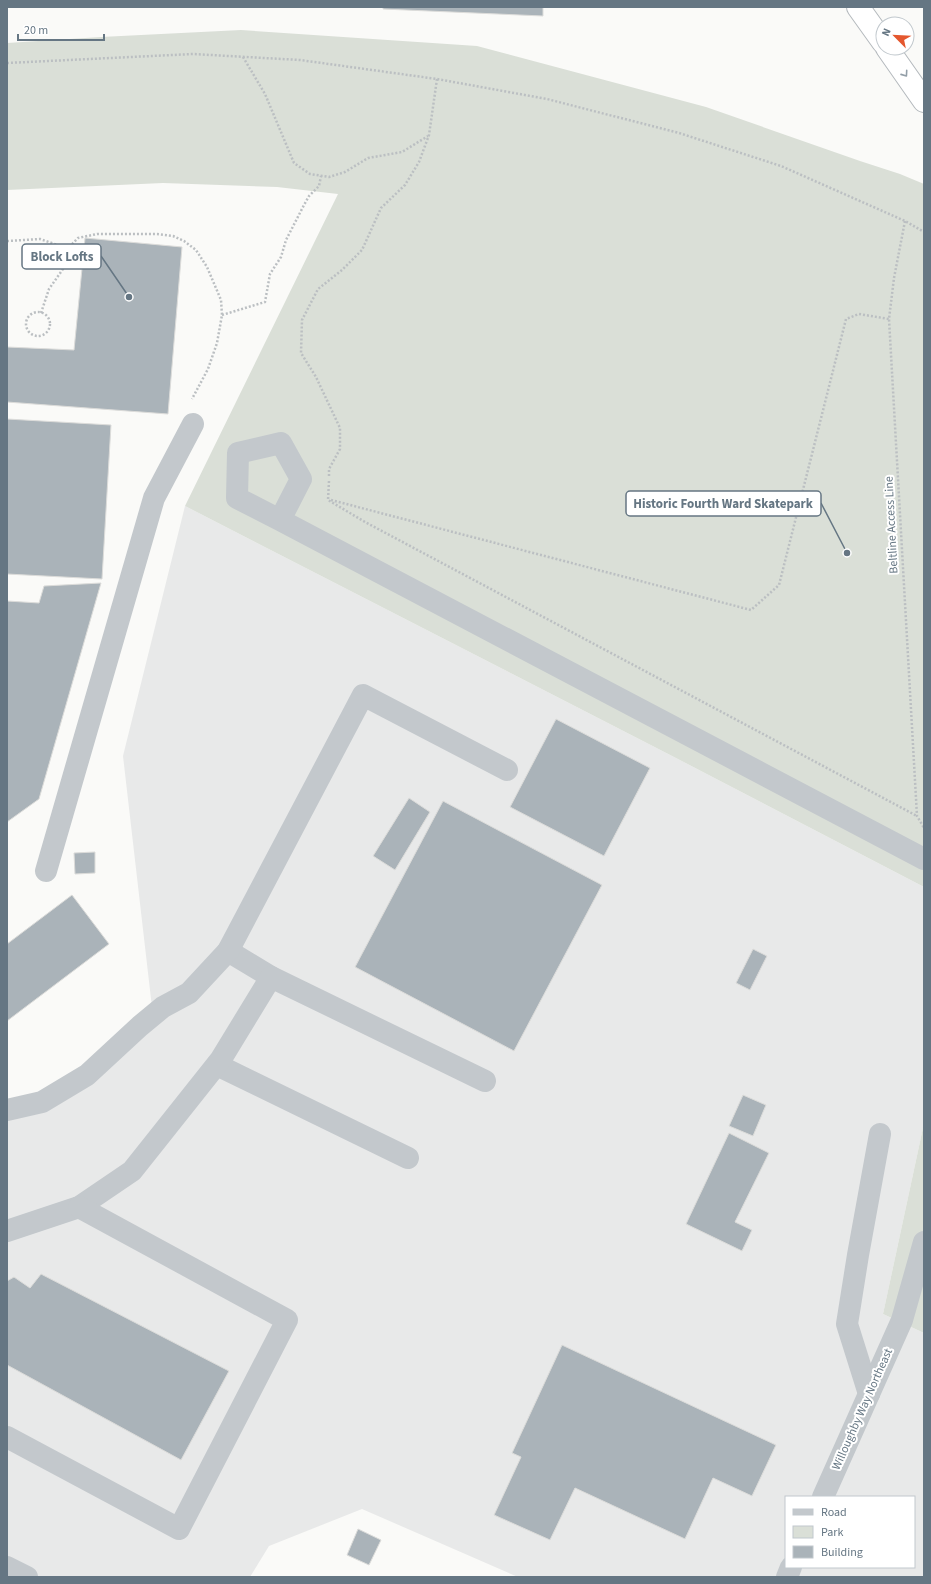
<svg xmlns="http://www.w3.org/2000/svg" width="931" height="1584" viewBox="0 0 931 1584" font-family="'Source Sans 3',sans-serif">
  <rect width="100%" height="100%" fill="#fafaf8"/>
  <!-- built -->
  <path fill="#e8e9e9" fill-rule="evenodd" d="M185 506 674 757 924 887V1123L883 1314 924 1333V1577H518L362 1509 269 1546 250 1577H7V1112L44 1104 153 1016 123 756ZM786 1497H914V1567H786Z"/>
  <!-- green -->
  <g fill="#dadfd7">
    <path d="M241 30 477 46 706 107 860 161 900 174 924 184V887L674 757 185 506 338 194 277 187 163 183 7 190V43L101 37Z"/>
    <path d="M924 1123V1333L883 1314Z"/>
  </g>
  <!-- building -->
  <g fill="#aab3b9" stroke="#dcdcda">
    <path d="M383 7H543V16L383 9Z"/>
    <path d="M85 238 182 247 168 414 7 402V347L74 350Z"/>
    <path d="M7 419 111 425 102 579 7 574Z"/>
    <path d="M101 583 39 799 7 822V601L39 603 44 586Z"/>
    <path d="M556 719 650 768 604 856 510 807Z"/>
    <path d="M409 798 430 812 395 870 373 856Z"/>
    <path d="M443 801 602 885 514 1051 355 967Z"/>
    <path d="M95 852V873L75 874 74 853Z"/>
    <path d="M72 895 109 944 7 1021V944Z"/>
    <path d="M753 949 767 956 750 990 736 983Z"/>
    <path d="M743 1095 766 1105 753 1136 729 1126Z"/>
    <path d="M729 1133 769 1153 735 1222 752 1230 742 1251 686 1224Z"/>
    <path d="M41 1274 229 1371 181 1460 7 1365V1281L14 1277 30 1288Z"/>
    <path d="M562 1345 776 1445 752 1496 713 1478 685 1539 575 1488 550 1540 494 1515 521 1457 512 1453Z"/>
    <path d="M358 1529 381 1540 369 1565 347 1555Z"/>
  </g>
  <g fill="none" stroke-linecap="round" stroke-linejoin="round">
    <!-- highway casing -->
    <g stroke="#b4b9bd" stroke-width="24">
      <g id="highway">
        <path d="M858 7 883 42"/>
        <path d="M887 48 924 101"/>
      </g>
    </g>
    <!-- path -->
    <g stroke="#bbbfc2" stroke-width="2.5" stroke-dasharray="2 2" stroke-linecap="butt">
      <path d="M243 57 265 94 294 163 310 174 329 177 345 172 368 158 402 152 428 136"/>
      <path d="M7 63 193 54 300 60 437 79 547 99 679 133 781 166 905 221 924 232"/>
      <path d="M905 221 894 278 889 319 917 816 924 828"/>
      <path d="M7 241 40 239 72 250"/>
      <circle cx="38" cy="324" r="12"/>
      <path d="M41 313 49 289 63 269 73 243 78 238 97 234H157L173 236 184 241 196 250 207 267 221 300 222 315 217 343 208 369 192 399"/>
      <path d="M222 315 265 302 270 274 281 257 286 240 304 205 309 196 319 186 321 176"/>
      <path d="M329 476V469L340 449V428L316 377 301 353 302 320 318 289 342 270 362 250 381 208 405 185 419 162 429 135 437 79"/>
      <path d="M329 481 328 500 365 522 917 816"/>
      <path d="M331 500 751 610 779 585 846 319 859 314 889 319"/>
    </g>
    <!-- minor -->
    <g stroke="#c3c8cc" stroke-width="22">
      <path d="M280 520 301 479 281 443 238 453 237 498 280 520 924 859"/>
      <path d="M46 871 154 498 193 424"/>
      <path d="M228 951 271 977"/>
      <path d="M217 1065 408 1158"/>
      <path d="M7 1110 42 1102 87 1075 140 1026 163 1007 189 993 228 951 363 695 507 770"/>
      <path d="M7 1231 79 1207 132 1171 221 1059 271 977 485 1081"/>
      <path d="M869 1394 847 1324 858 1255 880 1134"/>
      <path d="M7 1437 179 1529 287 1320 79 1207"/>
      <path d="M823 1497 902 1320 924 1242"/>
      <path d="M7 1567 27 1577"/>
      <path d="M787 1577 791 1567"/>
    </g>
    <!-- highway -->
    <use href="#highway" stroke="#fff" stroke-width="22"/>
  </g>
  <!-- one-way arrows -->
  <defs><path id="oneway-chevron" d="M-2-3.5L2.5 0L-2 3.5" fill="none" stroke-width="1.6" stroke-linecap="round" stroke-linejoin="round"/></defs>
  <use stroke="#939fa8" href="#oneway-chevron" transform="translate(905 74) rotate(55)"/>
  <g text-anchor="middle" stroke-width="4" stroke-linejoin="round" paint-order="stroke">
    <!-- street labels -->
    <g font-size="12" fill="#657683" stroke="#fff">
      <text transform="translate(891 525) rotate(-93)" y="4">Beltline Access Line</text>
      <text transform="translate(862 1409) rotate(-66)" y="4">Willoughby Way Northeast</text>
    </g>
  </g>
  <!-- callouts -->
  <path fill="none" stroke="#657683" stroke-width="1.5" d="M129 297L101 256M847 553L821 503"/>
  <g fill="#657683" stroke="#fff" stroke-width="1.5">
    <circle cx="129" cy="297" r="4"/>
    <circle cx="847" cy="553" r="4"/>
  </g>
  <g fill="#fff" stroke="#657683" stroke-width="1.5">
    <rect x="22" y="244" width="79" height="25" rx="4"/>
    <rect x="626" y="491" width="195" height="25" rx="4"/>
  </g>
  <g font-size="13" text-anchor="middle" font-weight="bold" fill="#657683">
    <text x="62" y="261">Block Lofts</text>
    <text x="723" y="508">Historic Fourth Ward Skatepark</text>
  </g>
  <!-- border -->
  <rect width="931" height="1584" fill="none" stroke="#657683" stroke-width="16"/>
  <!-- legend -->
  <rect x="785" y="1496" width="130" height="72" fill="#ffffff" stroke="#c1c8cd"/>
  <rect x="793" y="1509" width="20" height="6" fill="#c3c8cc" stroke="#c1c8cd"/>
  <text x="821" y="1516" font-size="12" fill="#657683">Road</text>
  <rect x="793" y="1526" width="20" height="12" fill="#dadfd7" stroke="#c1c8cd"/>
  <text x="821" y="1536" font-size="12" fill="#657683">Park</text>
  <rect x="793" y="1546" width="20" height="12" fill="#aab3b9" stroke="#c1c8cd"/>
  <text x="821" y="1556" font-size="12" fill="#657683">Building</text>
  <!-- north arrow -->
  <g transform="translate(895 36) rotate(294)"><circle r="19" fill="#ffffff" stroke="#c1c8cd"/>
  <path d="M0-3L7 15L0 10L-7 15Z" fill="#e4572e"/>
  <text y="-6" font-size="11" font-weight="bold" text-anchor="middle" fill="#657683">N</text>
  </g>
  <!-- scale -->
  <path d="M18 34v6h86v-6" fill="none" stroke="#657683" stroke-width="2"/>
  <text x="24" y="34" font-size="12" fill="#657683" stroke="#ffffff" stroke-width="3" paint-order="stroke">20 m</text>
</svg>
